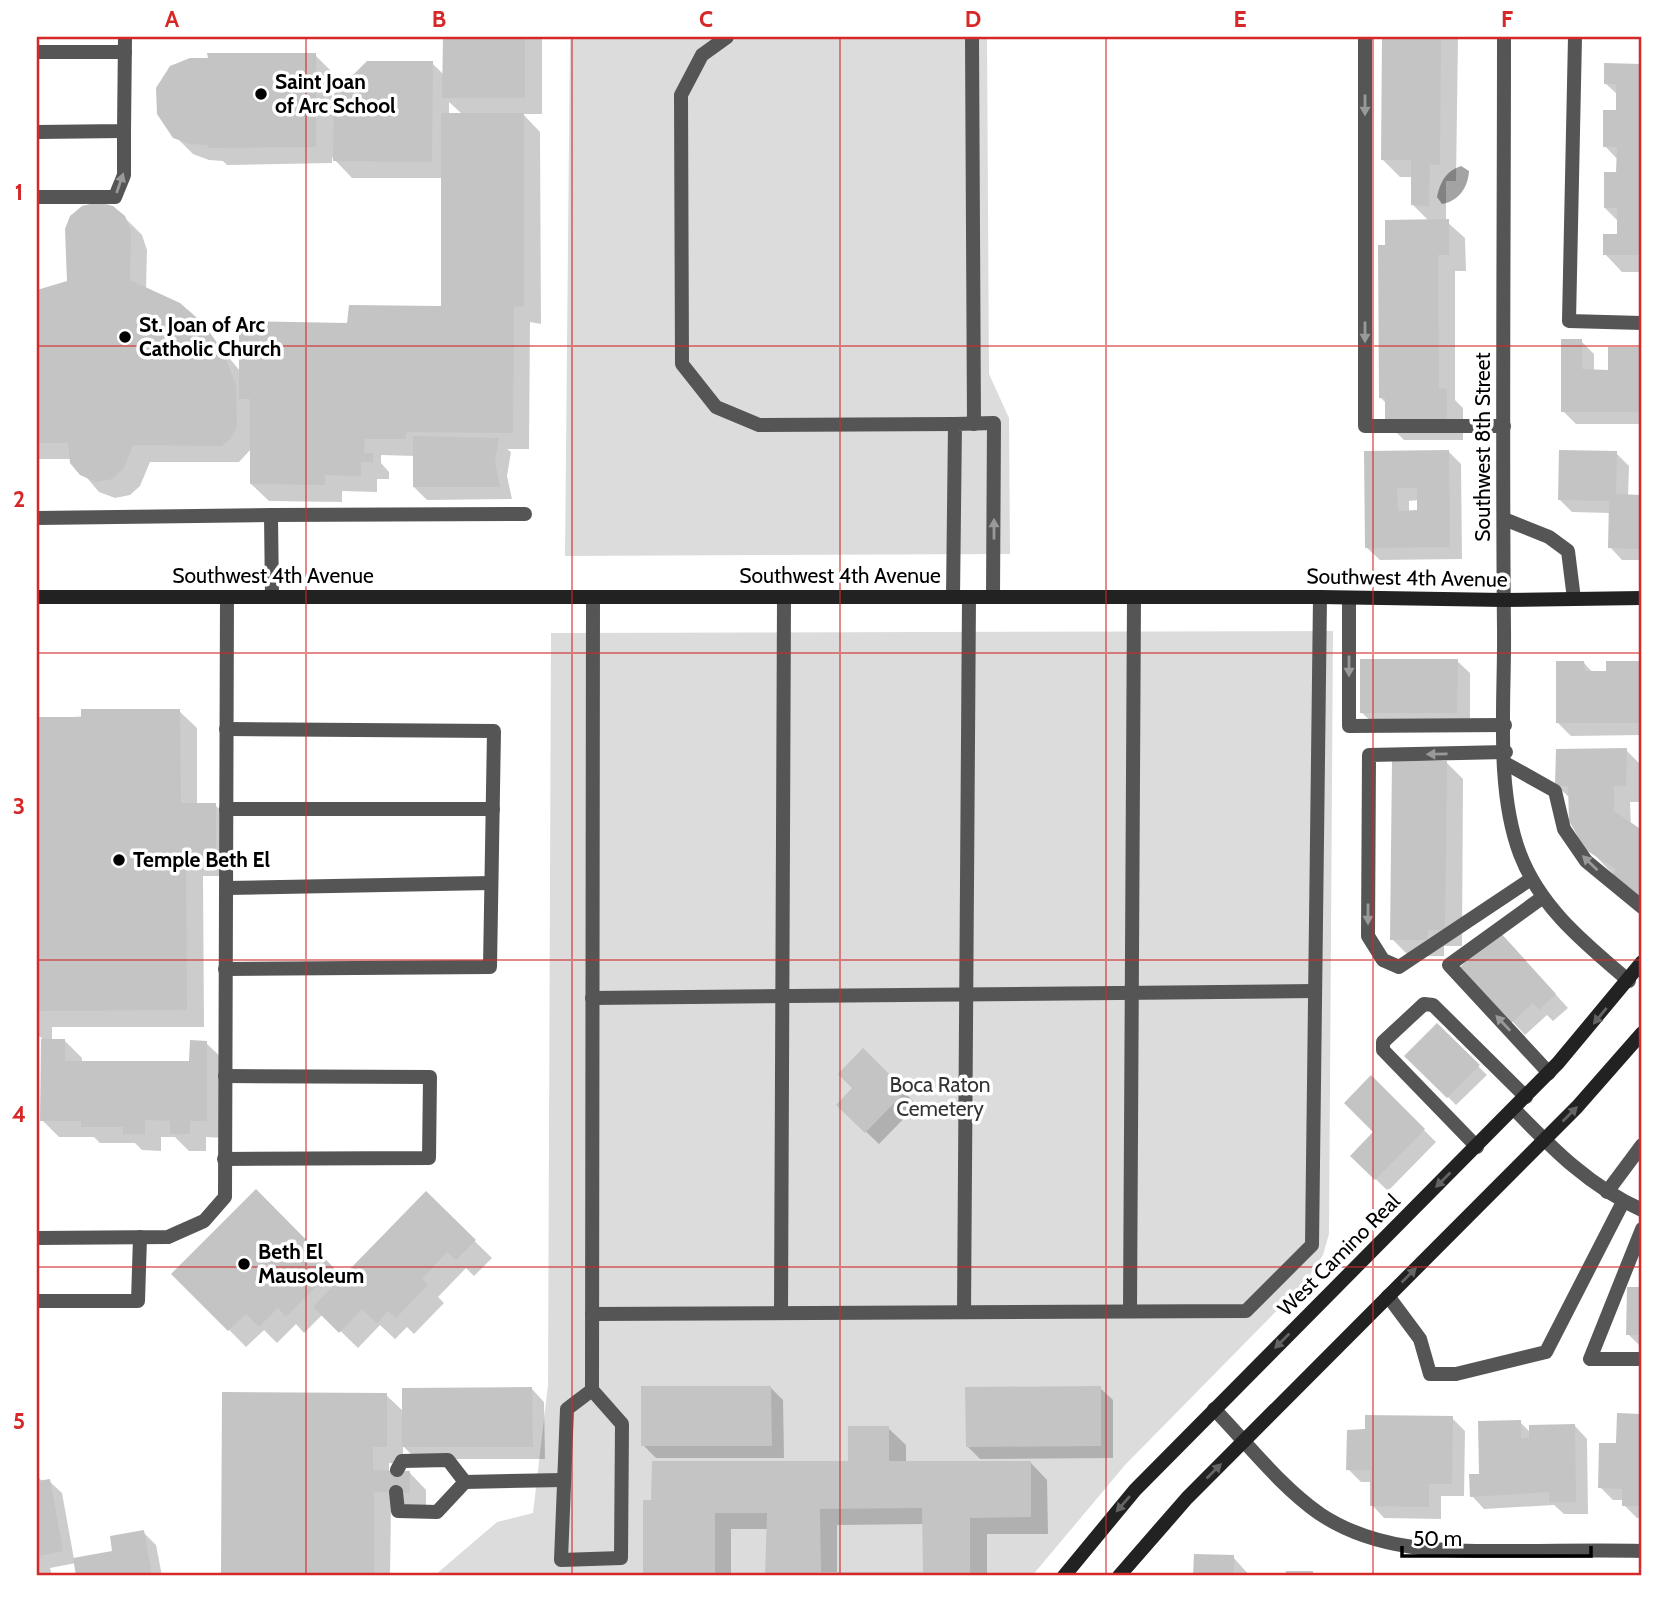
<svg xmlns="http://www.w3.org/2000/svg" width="1679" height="1613" viewBox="0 0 1679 1613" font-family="Cabin,sans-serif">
  <rect width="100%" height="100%" fill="#fff"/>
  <!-- green -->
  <g fill="#dcdcdc">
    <path d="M570 37H987L989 374 1009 418 1010 554 565 556Z"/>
    <path d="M1333 631 1329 1234 1323 1255 1305 1282 1125 1465 1032 1576H434L497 1522 533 1513 548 1385 551 633Z"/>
  </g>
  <!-- water -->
  <path fill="#a3a3a3" d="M1461 166 1469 171C1468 187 1459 201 1442 204L1437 197C1440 182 1446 171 1461 166Z"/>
  <!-- shadow -->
  <g fill="#0003" fill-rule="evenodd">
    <path d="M444 37H542V114H523L540 132 541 324 530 322 529 449H507L511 452 507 476 512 499 427 500 414 487 415 456 381 455V463L389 472V479H377V492L342 491V502L269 501 251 484 252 448 239 462H150L140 486 130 495 115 498 99 492 71 459H37V292L69 283 124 217 142 235 147 250 146 290 201 324 240 371 348 325 443 307V178H352L332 157V163L227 165 223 161 209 160 193 154 175 136 315 55 332 72V98L368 62 432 63 444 75ZM449 102 462 114H449Z"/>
    <path d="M1384 37H1458L1456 181H1446V221L1465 238 1466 271H1455V400L1463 408V440H1404L1387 423V404L1380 397 1386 246 1429 221 1413 205V177H1400L1382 159Z"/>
    <path d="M1606 65H1642V272H1622L1605 254 1618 236V221L1605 208 1618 174V160L1605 146 1618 112V95L1605 83Z"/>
    <path d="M1581 341 1594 354V371H1610V349H1642V424H1576L1563 411Z"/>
    <path d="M1448 451 1461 464 1462 559 1380 560 1367 548 1366 452ZM1419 500V512H1409V501Z"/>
    <path d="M1616 453 1629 466 1628 496H1642V560H1622L1610 547V513L1572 512 1560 500Z"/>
    <path d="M1457 661 1470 673V725H1375L1362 713Z"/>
    <path d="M1584 663 1593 673H1607L1638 663 1642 667V735L1571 736 1558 723Z"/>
    <path d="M179 711 197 728V805H215L232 822V876H203L204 1027H52V1041H65L82 1058V1062L191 1063 206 1043 224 1060 223 1138 206 1137V1151H189L175 1137H161V1151L142 1150 135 1143H100L94 1137H59L42 1120V1038L37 1035V719Z"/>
    <path d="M1626 750 1642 766V802H1630L1631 826 1639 831 1642 826V904L1579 839 1571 821 1570 798 1557 786Z"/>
    <path d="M1446 762 1463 779 1462 946H1444V956H1409L1392 939Z"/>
    <path d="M1512 946 1568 1008 1553 1021 1547 1015 1525 1035 1462 967Z"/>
    <path d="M1437 1025 1487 1075 1456 1105 1407 1056Z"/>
    <path d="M863 1051 917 1105 879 1144 838 1105 855 1088Z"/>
    <path d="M1371 1078 1436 1142 1388 1191 1352 1156 1376 1132Z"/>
    <path d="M256 1192 343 1279 426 1194 492 1258 474 1276 466 1268 438 1297 444 1303 414 1334 407 1327 395 1339 380 1325 358 1348 323 1314 304 1333 296 1324 277 1343 264 1330 246 1347 174 1274Z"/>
    <path d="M1628 1289H1642V1348L1628 1334Z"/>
    <path d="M771 1388 783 1400 784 1458H656L643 1445Z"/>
    <path d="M1100 1388 1113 1400V1458L980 1459 967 1446Z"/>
    <path d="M532 1389 544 1402 545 1459H416L403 1446V1464L389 1463V1472H409L426 1490V1509L391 1508 390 1576H227L222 1572 386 1395 404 1412Z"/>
    <path d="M1619 1415 1642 1416V1518H1637L1624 1505V1500H1613L1600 1487 1618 1445Z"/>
    <path d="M1452 1418 1465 1431 1464 1496H1441V1519L1384 1518 1372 1505V1482H1361L1348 1469Z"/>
    <path d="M1520 1422 1531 1433 1575 1426 1587 1439 1588 1514H1564L1554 1505 1484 1509 1472 1496 1481 1476Z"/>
    <path d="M888 1428 906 1445V1462H1030L1047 1480 1048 1534H987V1576H767L769 1529H731V1576H645V1501L849 1463ZM924 1524V1573L837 1574V1525Z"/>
    <path d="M37 1476 43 1482 49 1481 62 1493 74 1559 114 1552 143 1532 156 1545 162 1576H78L76 1563 50 1568 52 1576H37Z"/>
    <path d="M1196 1556 1233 1557 1250 1576H1195Z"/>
  </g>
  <!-- building -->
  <g fill="#c4c4c4" fill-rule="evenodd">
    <path d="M443 37H525V98H442Z"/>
    <path d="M1382 37H1441L1440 165 1430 164 1429 206 1411 205V160H1381Z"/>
    <path d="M207 53H316V147L208 148V145L190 144 173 138 157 114 156 88 170 66 190 58H208Z"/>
    <path d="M367 61H433L432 162 333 161 334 94Z"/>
    <path d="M1604 63 1642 64V255H1603V234H1617V208H1604V172H1616L1617 147H1603V110H1616V84H1604Z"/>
    <path d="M441 113H524V307L514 306 513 433 407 432 405 439H365L364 453H373V462H361V476L325 475V485L250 484V399H239V321L347 323 349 305 441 306Z"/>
    <path d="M98 202 113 206 125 216 131 231 130 280 180 303 203 323 223 351 236 385 237 427 229 440 221 446 133 445 124 468 112 479 96 482 80 475 70 463 68 443H37V290L67 281 65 229 70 216 82 206Z"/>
    <path d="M1449 219V255H1438L1439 388 1447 389V423H1385V398H1379L1378 245H1385V220Z"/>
    <path d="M1561 339H1582V369L1608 370V347H1642V412H1561Z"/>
    <path d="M413 436 499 438 495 462 500 487H413Z"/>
    <path d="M1449 450 1450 547 1365 548 1364 451ZM1397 488H1417V510L1398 511Z"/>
    <path d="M1559 450 1617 451 1616 494 1642 495V549L1608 548 1609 501 1558 500Z"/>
    <path d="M1360 659H1458L1457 713H1360Z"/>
    <path d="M1556 661H1584L1585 671H1606V661H1639V723H1556Z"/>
    <path d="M81 709H180L181 803H216V860H186L187 1010 37 1011V717H81Z"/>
    <path d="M1627 748 1626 786H1614V811L1639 828 1642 822V898L1610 879 1616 869 1586 850 1569 821 1568 786H1555L1556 749Z"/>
    <path d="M1392 760 1447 761 1445 930H1428L1427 940H1390Z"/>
    <path d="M1499 931 1556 994 1539 1010 1533 1003 1511 1023 1460 967Z"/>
    <path d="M1437 1023 1480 1065 1447 1098 1404 1056Z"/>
    <path d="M41 1039H65V1061H189L190 1040 207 1041V1121H190V1134H170V1121L145 1120V1134H123V1127H81V1121H40Z"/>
    <path d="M863 1048 906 1091 865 1133 836 1105 852 1088 838 1074Z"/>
    <path d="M1371 1075 1425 1129 1375 1180 1350 1156 1373 1132 1344 1103Z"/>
    <path d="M256 1189 334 1268 286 1317 278 1308 259 1327 246 1314 228 1331 171 1274Z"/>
    <path d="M426 1191 476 1240 456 1260 447 1252 422 1279 428 1285 396 1318 388 1311 377 1323 362 1309 339 1333 313 1307Z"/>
    <path d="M1627 1287H1642V1335H1626Z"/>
    <path d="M641 1386H771L772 1446H641Z"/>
    <path d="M1101 1386V1446L966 1447 965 1387Z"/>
    <path d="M532 1387 533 1447H402V1388Z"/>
    <path d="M222 1392 387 1393V1447H373V1470L410 1471V1493L374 1492V1573H221Z"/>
    <path d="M1617 1413 1642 1414V1506H1622V1489L1598 1488 1599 1443H1616Z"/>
    <path d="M1365 1415 1453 1416 1452 1484H1429V1507L1370 1506V1470H1346L1347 1430 1365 1429Z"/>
    <path d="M1521 1420V1438H1529V1425L1575 1424 1576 1502H1549V1492L1470 1497 1469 1474H1479L1478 1421Z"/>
    <path d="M848 1426H889V1461H1031V1517L970 1518V1576H765L767 1513H715V1576H643V1500H651L652 1461H848ZM922 1508 923 1572H821L820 1509Z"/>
    <path d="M50 1479 63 1551 39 1556 40 1565H37V1481Z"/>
    <path d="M144 1530 152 1576H76L73 1558 112 1551 110 1536Z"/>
    <path d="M1194 1554 1234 1555V1576H1193Z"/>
    <rect x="1286" y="1571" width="27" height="5"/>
  </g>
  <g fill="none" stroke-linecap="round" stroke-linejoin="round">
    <!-- lane -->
    <g stroke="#555" stroke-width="14">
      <path d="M727 37 702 55 681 95 682 364 716 407 759 425 955 424"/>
      <path d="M972 37 974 424"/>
      <path d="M1365 37V426H1504"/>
      <path d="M1575 37 1569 321 1642 323"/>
      <path d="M37 52H125"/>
      <path d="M37 132 124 131 125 37"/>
      <path d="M37 197H115L124 175V131"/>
      <path d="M37 518 271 515"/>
      <path d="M1504 519 1549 537 1568 551 1574 599"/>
      <path d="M272 597 271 515 525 514"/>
      <path d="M953 597 955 424 994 423 993 597"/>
      <path d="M1349 598V726L1505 725"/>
      <path d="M1506 752 1369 755 1368 936 1383 960 1399 967 1531 879"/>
      <path d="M1505 763 1555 791 1564 829 1586 861 1642 907"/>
      <path d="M226 809H493"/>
      <path d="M226 888 491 883"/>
      <path d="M1543 897 1449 965 1549 1073"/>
      <path d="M225 969 490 967 494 731 226 729"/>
      <path d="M592 998 1315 991"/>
      <path d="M1477 1147 1383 1050V1042L1424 1004 1433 1005 1526 1097"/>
      <path d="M224 1159 429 1158 430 1077 225 1076"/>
      <path d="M1607 1192 1642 1145"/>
      <path d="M1642 1229 1590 1359H1642"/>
      <path d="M37 1238 168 1237 204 1221 225 1197 227 597"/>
      <path d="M1388 1296 1420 1339 1430 1374H1456L1546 1352 1623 1202"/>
      <path d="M37 1301H138L140 1237"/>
      <path d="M1130 1311 1134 597"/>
      <path d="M964 1312 969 597"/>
      <path d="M781 1313 784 597"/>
      <path d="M592 1314 1246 1311 1312 1245 1320 597"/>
      <path d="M592 1390 593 597"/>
      <path d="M592 1390 622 1424 621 1558 561 1560 567 1409Z"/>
      <path d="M397 1470 402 1461 448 1460 465 1482 563 1480"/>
      <path d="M396 1492 398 1511 437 1512 465 1482"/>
    </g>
    <!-- street -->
    <g stroke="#555" stroke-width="14">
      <path d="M1504 37C1504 234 1502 432 1504 629 1505 700 1495 788 1520 854 1541 909 1586 944 1629 981"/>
      <path d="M1514 1109C1553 1149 1590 1187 1642 1210"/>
      <path d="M1214 1409C1248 1444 1280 1486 1320 1514 1379 1553 1447 1551 1515 1551 1557 1551 1600 1550 1642 1551"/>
    </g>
    <!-- secondary -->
    <g stroke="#222" stroke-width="14">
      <path d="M37 597H1320L1504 600 1642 598"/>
      <path d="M1064 1576 1135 1490 1558 1063 1642 962"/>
      <path d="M1119 1576 1187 1498 1577 1107 1642 1033"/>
    </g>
  </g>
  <!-- one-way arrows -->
  <defs><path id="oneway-solid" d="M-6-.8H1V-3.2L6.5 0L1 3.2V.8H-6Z" transform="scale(1.75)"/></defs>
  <g fill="#999">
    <use href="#oneway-solid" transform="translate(1365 105) rotate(90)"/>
    <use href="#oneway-solid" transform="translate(120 183) rotate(-71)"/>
    <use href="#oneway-solid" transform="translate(1365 332) rotate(90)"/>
    <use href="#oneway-solid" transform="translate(994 529) rotate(-90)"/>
    <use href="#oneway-solid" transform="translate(1349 666) rotate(90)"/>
    <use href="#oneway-solid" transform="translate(1437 754) rotate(179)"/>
    <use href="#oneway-solid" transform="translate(1590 863) rotate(-136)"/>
    <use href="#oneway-solid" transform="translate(1368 914) rotate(90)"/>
    <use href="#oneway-solid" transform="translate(1503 1023) rotate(-133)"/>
  </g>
  <g fill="#646464">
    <use href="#oneway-solid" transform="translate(1600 1016) rotate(129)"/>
    <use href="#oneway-solid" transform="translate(1570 1114) rotate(-45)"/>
    <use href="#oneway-solid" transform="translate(1443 1180) rotate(135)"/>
    <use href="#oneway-solid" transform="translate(1409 1275) rotate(-45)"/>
    <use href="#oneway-solid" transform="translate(1282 1341) rotate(135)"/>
    <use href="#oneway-solid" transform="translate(1214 1471) rotate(-45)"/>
    <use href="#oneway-solid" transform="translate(1123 1504) rotate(131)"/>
  </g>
  <!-- grid -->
  <path fill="none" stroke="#d62828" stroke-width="2" stroke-opacity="0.55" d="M306 37V1576M572 37V1576M840 37V1576M1106 37V1576M1373 37V1576M37 346H1642M37 653H1642M37 960H1642M37 1267H1642"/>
  <!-- markers -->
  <g fill="#000" stroke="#fff" stroke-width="2.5">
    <circle cx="261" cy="94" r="7"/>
    <circle cx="125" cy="337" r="7"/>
    <circle cx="119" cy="860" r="7"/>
    <circle cx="244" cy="1264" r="7"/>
  </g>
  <g text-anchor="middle" stroke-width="7" stroke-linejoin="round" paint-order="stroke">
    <!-- poi labels -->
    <g font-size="21" font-weight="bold" fill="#000" stroke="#fff" text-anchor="start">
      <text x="275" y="89">Saint Joan<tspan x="275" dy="24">of Arc School</tspan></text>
      <text x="139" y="332">St. Joan of Arc<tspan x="139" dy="24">Catholic Church</tspan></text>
      <text x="133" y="867">Temple Beth El</text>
      <text x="258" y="1259">Beth El<tspan x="258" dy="24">Mausoleum</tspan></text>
    </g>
    <!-- street labels -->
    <g font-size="21" fill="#000" stroke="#fff">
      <text transform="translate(1483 447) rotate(-90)" y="7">Southwest 8th Street</text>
      <text x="273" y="583">Southwest 4th Avenue</text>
      <text x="840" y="583">Southwest 4th Avenue</text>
      <text transform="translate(1407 578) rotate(1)" y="7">Southwest 4th Avenue</text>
      <text transform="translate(1339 1255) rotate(-45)" y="7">West Camino Real</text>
    </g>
    <!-- park labels -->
    <g font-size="21" fill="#333" stroke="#fff">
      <text x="940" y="1092">Boca Raton<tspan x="940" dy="24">Cemetery</tspan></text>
    </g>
  </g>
  <!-- border -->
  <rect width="1679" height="1613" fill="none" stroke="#ffffff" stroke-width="77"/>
  <!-- scale -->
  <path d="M1402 1546v10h189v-10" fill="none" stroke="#000000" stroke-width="3.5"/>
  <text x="1413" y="1546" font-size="21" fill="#000000" stroke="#ffffff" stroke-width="5" paint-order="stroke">50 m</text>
  <rect x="38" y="38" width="1602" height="1536" fill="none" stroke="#d62828" stroke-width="2.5"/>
  <g font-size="23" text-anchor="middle" font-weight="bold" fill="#d62828">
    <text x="172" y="27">A</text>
    <text x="439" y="27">B</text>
    <text x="706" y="27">C</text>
    <text x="973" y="27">D</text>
    <text x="1240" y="27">E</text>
    <text x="1507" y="27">F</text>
    <text x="19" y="200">1</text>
    <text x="19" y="507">2</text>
    <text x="19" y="814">3</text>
    <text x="19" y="1122">4</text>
    <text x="19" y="1429">5</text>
  </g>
</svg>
